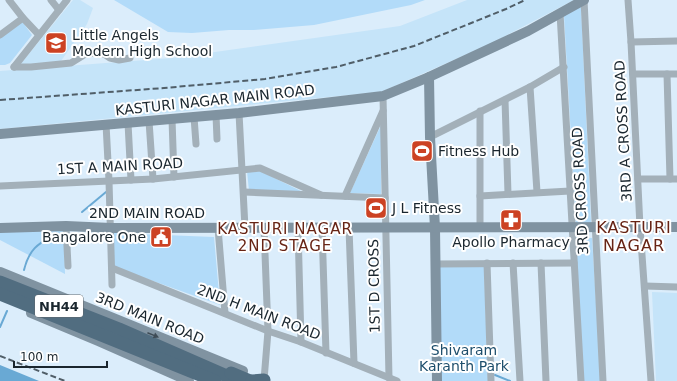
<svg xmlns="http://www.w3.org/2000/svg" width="677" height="381" viewBox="0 0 677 381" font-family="'DejaVu Sans',sans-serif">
  <rect width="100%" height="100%" fill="#dbedfb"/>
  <!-- built -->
  <g fill="#c5e4f9">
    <path d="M73 0H80L93 8 87 24 61 61 19 66Z"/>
    <path d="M467 0H574L490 44 381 92 0 129V71L172 58 400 26Z"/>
    <path d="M652 292 677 293V381H656Z"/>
  </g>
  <!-- green -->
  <g fill="#b2dbf9">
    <path d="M114 0H425L411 5 314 25 254 30H229L192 33 168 32Z"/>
    <path d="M581 5 591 223H576L564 16Z"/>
    <path d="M21 20 32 35 10 63 5 65H0V37Z"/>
    <path d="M381 125V194L350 193Z"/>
    <path d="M247 171H260L303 192 249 191Z"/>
    <path d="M64 229 65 274 0 240V231Z"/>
    <path d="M114 233 214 237 220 305 114 267Z"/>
    <path d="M575 237 592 238 601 381H584Z"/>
    <path d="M484 265 488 381H441L439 267Z"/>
  </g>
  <!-- water -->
  <path fill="#69a9d4" d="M0 365 39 381H0Z"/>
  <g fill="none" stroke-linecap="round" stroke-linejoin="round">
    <!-- stream -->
    <g stroke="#69a9d4" stroke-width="2">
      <path d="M82 212 106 192"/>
      <path d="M24 270C29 249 38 244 56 233"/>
      <path d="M0 327 7 311"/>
      <path d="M495 375 510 381"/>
    </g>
    <!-- street -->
    <g stroke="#a3b0b9" stroke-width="7">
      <path d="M9 0 23 18 39 35"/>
      <path d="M51 0 59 10"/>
      <path d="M584 0 603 381"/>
      <path d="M628 0 631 42 640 227 651 381"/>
      <path d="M560 13 581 381"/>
      <path d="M0 35 23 18"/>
      <path d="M631 42 677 41"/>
      <path d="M14 67H31L71 63 87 53 104 54 110 58 119 60 130 58"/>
      <path d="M14 67 67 0"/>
      <path d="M633 74H677"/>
      <path d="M667 74 670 179"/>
      <path d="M530 87 537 192"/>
      <path d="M383 96 389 378"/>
      <path d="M505 100 508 194"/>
      <path d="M239 113 245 228"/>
      <path d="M216 115 217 139"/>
      <path d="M194 117 196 144"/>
      <path d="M172 119 174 177"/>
      <path d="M149 121 153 179"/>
      <path d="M128 123 131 180"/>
      <path d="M106 124 109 181 112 285"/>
      <path d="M430 137 530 87 564 67"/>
      <path d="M638 179H677"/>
      <path d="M0 186 153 179 260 168 321 195"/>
      <path d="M244 192 385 198"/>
      <path d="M345 196 383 111"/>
      <path d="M480 196 570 191"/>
      <path d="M66 226 68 266"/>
      <path d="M218 228 225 313"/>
      <path d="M264 228 268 331 264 380"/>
      <path d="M298 228 301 342"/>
      <path d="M322 228 326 353"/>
      <path d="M349 228 354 363"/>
      <path d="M480 228V111"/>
      <path d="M487 263 491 381"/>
      <path d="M513 263 520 381"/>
      <path d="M541 263 546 381"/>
      <path d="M436 264 574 263"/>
      <path d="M112 268 268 331 301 342 397 381"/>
      <path d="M645 286 677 287"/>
    </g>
    <!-- secondary -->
    <g stroke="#8093a1" stroke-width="10">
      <path d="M429 77 430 137 435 228 437 381"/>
      <path d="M0 134 239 113 383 96 429 77 528 31 584 0"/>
      <path d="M0 228 66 226 111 228 677 227"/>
      <path d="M0 272 243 371"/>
      <path d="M31 313 98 341 189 381"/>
    </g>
    <!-- highway -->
    <g stroke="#516d80" stroke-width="13">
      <path d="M0 282 119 329 238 381"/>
      <path d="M0 294 215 381"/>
      <path d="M231 373 250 381"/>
      <path d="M252 381 264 380"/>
    </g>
    <!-- rail -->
    <g stroke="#505e68" stroke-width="2" stroke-dasharray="6 3" stroke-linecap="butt">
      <path d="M0 100 164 88 265 79 336 67 414 46 506 9 525 0"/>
      <path d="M0 356 65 381"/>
    </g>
  </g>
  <!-- one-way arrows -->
  <defs><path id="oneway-solid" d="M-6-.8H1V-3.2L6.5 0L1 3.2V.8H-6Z"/></defs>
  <use fill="#3e4c56" href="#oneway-solid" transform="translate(153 335) rotate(22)"/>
  <!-- icons -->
  <defs>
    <g id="school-square" transform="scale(1.15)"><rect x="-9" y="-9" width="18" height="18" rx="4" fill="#cc4223" stroke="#fff"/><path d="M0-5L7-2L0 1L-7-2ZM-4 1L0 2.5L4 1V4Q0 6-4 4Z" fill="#fff"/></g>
    <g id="stadium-square" transform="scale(1.15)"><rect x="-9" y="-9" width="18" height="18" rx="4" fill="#cc4223" stroke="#fff"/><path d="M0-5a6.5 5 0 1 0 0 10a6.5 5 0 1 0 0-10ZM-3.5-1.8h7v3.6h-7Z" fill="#fff"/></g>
    <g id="pharmacy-square" transform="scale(1.15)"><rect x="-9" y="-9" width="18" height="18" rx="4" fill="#cc4223" stroke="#fff"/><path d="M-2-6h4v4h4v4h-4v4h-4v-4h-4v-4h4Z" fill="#fff"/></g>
    <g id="civic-square" transform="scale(1.15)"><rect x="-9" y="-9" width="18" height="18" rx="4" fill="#cc4223" stroke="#fff"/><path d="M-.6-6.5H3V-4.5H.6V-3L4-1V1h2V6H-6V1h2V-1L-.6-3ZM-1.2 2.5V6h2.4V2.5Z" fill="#fff"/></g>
  </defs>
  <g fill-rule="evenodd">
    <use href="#school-square" x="56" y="43"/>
    <use href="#stadium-square" x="422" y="151"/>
    <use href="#stadium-square" x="376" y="208"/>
    <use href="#pharmacy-square" x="511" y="220"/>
    <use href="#civic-square" x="161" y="237"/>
  </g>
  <g text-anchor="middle" stroke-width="4" stroke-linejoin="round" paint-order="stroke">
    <!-- shield labels -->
    <rect fill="#fff" stroke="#5f676d" stroke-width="1" x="35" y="295" width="48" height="22" rx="3"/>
    <g font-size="13" font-weight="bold" fill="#1a262e">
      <text x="59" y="311">NH44</text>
    </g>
    <!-- poi labels -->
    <g font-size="14" fill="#1a262e" stroke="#fff" text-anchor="start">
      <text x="72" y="40">Little Angels<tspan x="72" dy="16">Modern High School</tspan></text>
      <text x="438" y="156">Fitness Hub</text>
      <text x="392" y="213">J L Fitness</text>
      <text x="146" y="242" text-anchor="end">Bangalore One</text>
      <text x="511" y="247" text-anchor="middle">Apollo Pharmacy</text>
    </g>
    <!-- street labels -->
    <g font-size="14" fill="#1a262e" stroke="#fff">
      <text transform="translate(215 100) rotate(-6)" y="5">KASTURI NAGAR MAIN ROAD</text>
      <text transform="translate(623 131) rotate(-93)" y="5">3RD A CROSS ROAD</text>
      <text transform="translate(120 166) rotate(-3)" y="5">1ST A MAIN ROAD</text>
      <text transform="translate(580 191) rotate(-93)" y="5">3RD CROSS ROAD</text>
      <text x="147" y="218">2ND MAIN ROAD</text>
      <text transform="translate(374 286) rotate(-91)" y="5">1ST D CROSS</text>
      <text transform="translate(259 312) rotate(21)" y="5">2ND H MAIN ROAD</text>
      <text transform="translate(150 318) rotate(22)" y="5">3RD MAIN ROAD</text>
    </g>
    <!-- park labels -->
    <g font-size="14" fill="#1d4e6c" stroke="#fff">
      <text x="464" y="355">Shivaram<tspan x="464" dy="16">Karanth Park</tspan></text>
    </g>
    <!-- neighbourhood labels -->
    <g font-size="15" letter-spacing="1" fill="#672415" stroke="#fff">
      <text x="285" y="234">KASTURI NAGAR<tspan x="285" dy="17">2ND STAGE</tspan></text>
    </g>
    <!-- quarter labels -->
    <g font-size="16" letter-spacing="1" fill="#672415" stroke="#fff">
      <text x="634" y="233">KASTURI<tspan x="634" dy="18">NAGAR</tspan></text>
    </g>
  </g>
  <!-- scale -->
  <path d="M14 361v6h93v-6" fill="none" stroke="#1a262e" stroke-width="2"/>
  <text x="20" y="361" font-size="12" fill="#1a262e" stroke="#ffffff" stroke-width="3" paint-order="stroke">100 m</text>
</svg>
